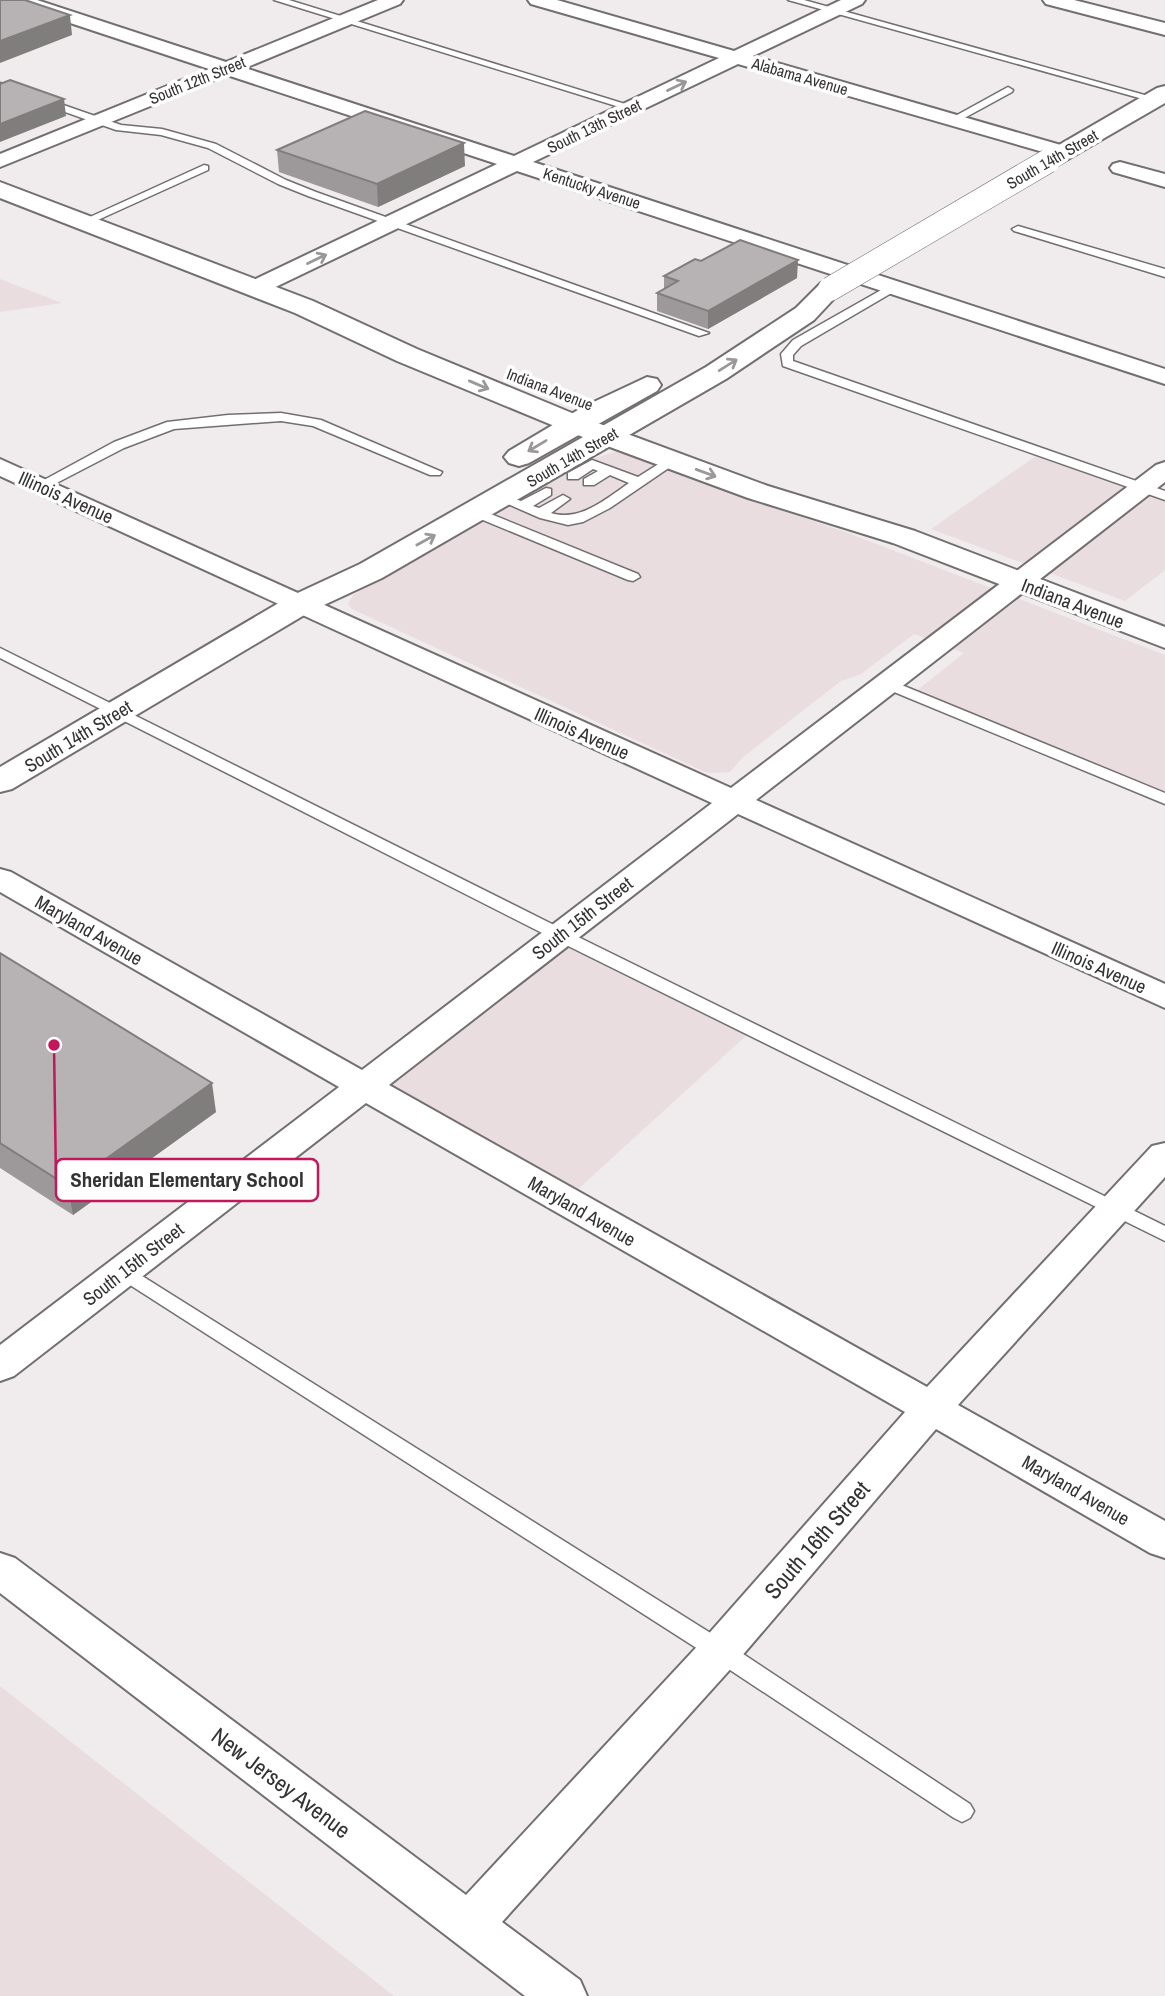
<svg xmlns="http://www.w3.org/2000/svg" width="1165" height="1996" viewBox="0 0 1165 1996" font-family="'Archivo Narrow',sans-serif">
  <rect width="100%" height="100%" fill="#f0ebec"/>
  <!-- built -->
  <g fill="#eadde0">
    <path d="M0 279 62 303 0 312Z"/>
    <path d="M615 452 637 454 737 495 848 533 1165 655V794L915 692 964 653 914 634 861 674 841 681 743 757 730 772 713 773 705 772 352 609 348 604 353 595 549 482 586 461Z"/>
    <path d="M1036 456 1165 502V570L1125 601 931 529Z"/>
    <path d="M560 935 748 1034 565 1201 364 1086Z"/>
    <path d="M0 1686 394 1996H0Z"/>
  </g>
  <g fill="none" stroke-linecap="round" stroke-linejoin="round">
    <!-- service casing -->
    <g stroke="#736f70" stroke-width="3">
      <g id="service">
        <path d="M274 0H289L638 108 629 110Z"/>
        <path d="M788 0H804L1159 99 1150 101Z"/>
        <path d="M0 83 121 125 162 129 216 144 286 180 316 192 709 333 699 336 308 196 278 184 208 148 161 135 116 130 0 89Z"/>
        <path d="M1008 87 1013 90 1012 92 957 122 948 120Z"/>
        <path d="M204 165 208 166V170L89 224 79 222Z"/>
        <path d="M1018 226 1165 269V277L1014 231 1012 229Z"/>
        <path d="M890 285 900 288 801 346 793 355V361L1165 491V500L783 366 781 354 793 340Z"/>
        <path d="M281 413 321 420 442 472 440 475H430L313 426 281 421 174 429 124 448 45 489 40 490 33 486 114 442 167 422 228 415Z"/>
        <path d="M671 456 678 460 676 463 610 508 583 522 568 525 540 518 494 498 501 494 521 501 546 488 551 489V495L533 506 539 508 563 495 570 499 551 513C580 522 606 499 629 483L610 475 594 485H584V479L598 471 593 469 578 479H568V473L592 460 638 477Z"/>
        <path d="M476 508 638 574 640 577 633 581 628 580 471 515V509Z"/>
        <path d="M0 648 566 931 1165 1226V1241L554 939 0 658Z"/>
        <path d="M887 679 1165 793V804L882 687 879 684 882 681Z"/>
        <path d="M123 1264 728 1644 970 1804 974 1811 970 1818 962 1822 954 1818 712 1658 116 1276 113 1271 116 1266Z"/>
      </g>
    </g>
    <!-- minor casing -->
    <g stroke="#736f70" stroke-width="4">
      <g id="minor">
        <path d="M10 0H37L226 62 378 0H403L400 4 245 68 514 156 719 58 531 4 528 0H557L734 51 841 0H865L862 4 753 56 1071 148 1074 152 1071 156H1057L738 64 533 162 1165 369V384L517 171 263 293H247L244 288 247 283 497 164 227 75 0 167V154L209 69 13 4Z"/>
        <path d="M1043 0H1074L1165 23V35L1046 4Z"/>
        <path d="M1120 162 1165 174V187L1113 172 1110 168 1113 164Z"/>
        <path d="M0 459 731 788 1156 465 1165 462V482L756 800 1165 984V1008L738 814 389 1085 927 1387 1152 1146 1165 1143V1177L958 1405 1165 1521V1558L1150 1553 936 1429 735 1664 502 1922 580 1980 587 1996H525L0 1593V1553L15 1558 466 1895 705 1638 905 1412 366 1103 14 1376 0 1381V1345L339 1087 0 892V869L11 872 362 1070 712 803 0 476Z"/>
      </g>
    </g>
    <!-- secondary casing -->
    <g stroke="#736f70" stroke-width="4">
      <path id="secondary" d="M0 182 313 301 417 349 584 418 768 486 915 531 1165 627V648L893 543 748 498 564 430 397 361 295 313 0 198Z"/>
    </g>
    <!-- primary casing -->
    <g stroke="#736f70" stroke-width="4">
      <g id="primary">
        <path d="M1165 86V103L1056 166H1040L1036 161 1040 156 1157 88Z"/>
        <path d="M830 281 839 283 843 289 814 320 726 379 382 578 311 611 12 789 0 792V767L289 597 360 564 706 367 796 308 821 283Z"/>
        <path d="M647 377 657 379 661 385 657 391 529 463 519 466 509 463 504 457 509 451 583 407Z"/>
      </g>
    </g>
    <!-- service -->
    <use href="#service" fill="#fff" fill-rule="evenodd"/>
    <!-- minor -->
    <use href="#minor" fill="#fff" fill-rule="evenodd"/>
    <!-- secondary -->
    <use href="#secondary" fill="#fff" fill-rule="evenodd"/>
    <!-- primary -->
    <use href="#primary" fill="#fff" fill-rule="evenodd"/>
    <!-- primary-bridge casing -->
    <g stroke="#736f70" stroke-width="25" stroke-linecap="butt">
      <path id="primary-bridge" d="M830 289 1048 161"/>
    </g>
    <!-- primary-bridge -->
    <use href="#primary-bridge" stroke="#fff" stroke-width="24"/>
  </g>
  <!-- wall -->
  <g fill="#9d999a">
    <path d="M277 150 465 166 378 207 279 172Z"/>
    <path d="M701 261 797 278 708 329 657 311V293L664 289V276Z"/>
    <path d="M0 953 216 1112 73 1215 0 1168Z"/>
  </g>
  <!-- shaded-wall -->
  <g fill="#807d7d">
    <path d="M70 15 72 35 0 63V41Z"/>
    <path d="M64 99 66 116 0 142V124Z"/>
    <path d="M464 143 465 166 378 207 377 184Z"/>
    <path d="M798 260 797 278 708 329V311Z"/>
    <path d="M212 1083 216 1112 73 1215 68 1186Z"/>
  </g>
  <!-- building -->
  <g fill="#b7b2b3" stroke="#807d7d" stroke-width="2">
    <path d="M0 0H25L70 15 0 41Z"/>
    <path d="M10 80 64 99 0 124V84Z"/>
    <path d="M365 111 464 143 377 184 277 150Z"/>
    <path d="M740 240 798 260 708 311 657 293 678 281 664 276 695 259 701 261Z"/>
    <path d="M0 953 212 1083 68 1186 0 1143Z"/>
  </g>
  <!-- one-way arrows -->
  <defs><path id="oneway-shaft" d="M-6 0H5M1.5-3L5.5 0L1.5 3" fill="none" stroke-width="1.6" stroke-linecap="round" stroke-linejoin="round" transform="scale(1.75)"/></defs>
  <g stroke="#9a9898">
    <use href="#oneway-shaft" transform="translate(677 86) rotate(-26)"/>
    <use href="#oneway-shaft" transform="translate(317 259) rotate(-26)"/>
    <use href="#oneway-shaft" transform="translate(728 365) rotate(-32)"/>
    <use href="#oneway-shaft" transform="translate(479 385) rotate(23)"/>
    <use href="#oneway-shaft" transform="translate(537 446) rotate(149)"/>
    <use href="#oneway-shaft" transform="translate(706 473) rotate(20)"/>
    <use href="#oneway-shaft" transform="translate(426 540) rotate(-29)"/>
  </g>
  <g text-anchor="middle" stroke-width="7" stroke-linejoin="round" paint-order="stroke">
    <!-- far-street labels -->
    <g font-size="16" fill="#343232" stroke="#fff">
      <text transform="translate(800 76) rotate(16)" y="6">Alabama Avenue</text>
      <text transform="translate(197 80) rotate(-22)" y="6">South 12th Street</text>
      <text transform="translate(594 126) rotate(-26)" y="6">South 13th Street</text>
      <text transform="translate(1052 159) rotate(-30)" y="6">South 14th Street</text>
      <text transform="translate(592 188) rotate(18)" y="6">Kentucky Avenue</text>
      <text transform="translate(550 389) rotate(21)" y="6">Indiana Avenue</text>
      <text transform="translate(572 457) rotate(-30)" y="6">South 14th Street</text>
    </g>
    <!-- street labels -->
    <g font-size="19" fill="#343232" stroke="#fff">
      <text transform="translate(66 497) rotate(24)" y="7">Illinois Avenue</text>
      <text transform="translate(1073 603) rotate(21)" y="7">Indiana Avenue</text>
      <text transform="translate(582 733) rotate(24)" y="7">Illinois Avenue</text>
      <text transform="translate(78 736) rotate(-31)" y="7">South 14th Street</text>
      <text transform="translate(582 918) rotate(-38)" y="7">South 15th Street</text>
      <text transform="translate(89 930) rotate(30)" y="7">Maryland Avenue</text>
      <text transform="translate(1099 967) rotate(24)" y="7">Illinois Avenue</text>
      <text transform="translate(582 1211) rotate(30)" y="7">Maryland Avenue</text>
      <text transform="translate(133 1264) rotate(-38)" y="7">South 15th Street</text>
      <text transform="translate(1076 1490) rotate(30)" y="7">Maryland Avenue</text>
    </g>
    <!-- near-street labels -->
    <g font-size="23" fill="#343232" stroke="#fff">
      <text transform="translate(817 1540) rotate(-49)" y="8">South 16th Street</text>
      <text transform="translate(281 1783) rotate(37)" y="8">New Jersey Avenue</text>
    </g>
  </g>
  <!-- callouts -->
  <path fill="none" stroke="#c2185b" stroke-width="2.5" d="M54 1045L56 1180"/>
  <circle fill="#c2185b" stroke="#fff" stroke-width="2.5" cx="54" cy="1045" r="7"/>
  <rect fill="#fff" stroke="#c2185b" stroke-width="2.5" x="56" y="1159" width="262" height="42" rx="7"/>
  <g font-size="21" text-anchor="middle" font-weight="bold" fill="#343232">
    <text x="187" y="1187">Sheridan Elementary School</text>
  </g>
</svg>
